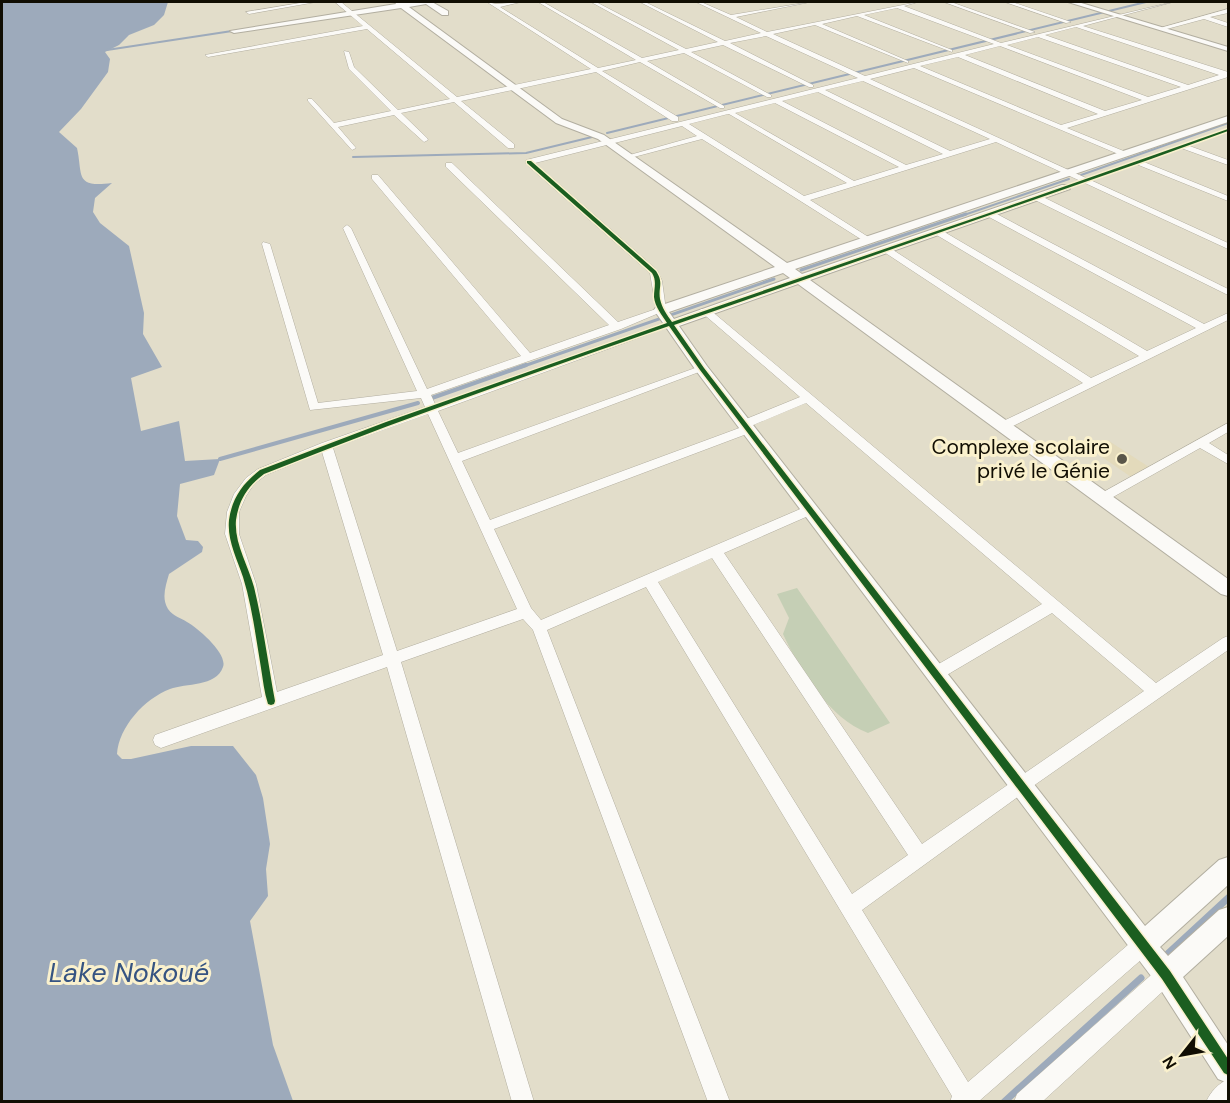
<svg xmlns="http://www.w3.org/2000/svg" width="1230" height="1103" viewBox="0 0 1230 1103" font-family="'DM Sans',sans-serif">
  <rect width="100%" height="100%" fill="#e2ddca"/>
  <!-- built -->
  <path fill="#e3dabb" d="M1109 441 1152 469 1134 479 1092 450Z"/>
  <!-- green -->
  <path fill="#c5cfb5" d="M797 588 890 723 868 733C829 718 800 671 783 634L789 618 777 594Z"/>
  <!-- water -->
  <path fill="#9daabb" d="M2 2H168L164 15 154 25 129 35 119 45 105 52 110 59 108 72 81 109 59 132 77 148C83 175 74 188 112 183L95 198 93 212 100 223 129 246 144 313 143 334 162 367 131 378 141 431 179 421 185 461 220 459 214 475 180 484 177 516 186 540 198 541 203 547 202 552 169 574C166 585 161 598 168 609 173 616 181 618 187 622 198 628 228 654 223 667 216 687 186 683 170 689 144 699 119 727 117 754L122 759H131L191 746H233L256 775 263 798 270 844 266 869 268 896 250 921 273 1045 293 1101H2Z"/>
  <g fill="none" stroke-linecap="round" stroke-linejoin="round">
    <!-- stream-far3 -->
    <g stroke="#9daabb" stroke-width="2">
      <path d="M107 50 232 31"/>
      <path d="M607 133 1146 2"/>
      <path d="M353 157 526 153 592 137"/>
      <path d="M1081 175 1228 123"/>
      <path d="M961 216 1069 179"/>
    </g>
    <!-- stream-far2 -->
    <g stroke="#9daabb" stroke-width="3">
      <path d="M801 270 966 214"/>
      <path d="M521 367 774 279"/>
    </g>
    <!-- stream-far1 -->
    <g stroke="#9daabb" stroke-width="4">
      <path d="M429 399 526 365"/>
      <path d="M220 459 418 403"/>
    </g>
    <!-- stream -->
    <g stroke="#9daabb" stroke-width="7">
      <path d="M1163 958 1228 898"/>
      <path d="M1004 1102 1141 978"/>
    </g>
    <!-- street casing -->
    <g stroke="#b2aea0" stroke-width="1">
      <g id="street">
        <path d="M306 2H316L249 14 246 12Z"/>
        <path d="M335 2H341L457 97 591 69 487 2 496 4 521 2 500 7 598 68 636 60 538 2H543L642 58 679 50 591 2H596L686 49 718 42 640 2H645L725 41 761 33 696 2H701L731 15 810 2 736 17 767 32 918 2 904 6 1001 43 1173 2 1083 26 1228 72V77L1067 128 1126 152 1127 154 1123 156 914 68 870 79 1228 243V249L996 142 810 200 870 238 871 240 867 243 702 139 630 158 626 156 697 136 682 126 535 163 657 270 662 281 666 310 621 329 431 395 435 404 667 322H675L676 324 438 411 458 453 698 367 702 366 707 369 462 461 490 520 742 427 739 424 741 421 800 397 700 311 701 309H709L1156 683 1223 638 1228 636V650L1026 791 862 910 968 1082 1136 938 1143 935 1150 938 1153 945 1150 952 978 1102H950L952 1096 646 587 547 630 730 1102H708L533 630 523 619 401 662 534 1102H512L387 667 161 748 155 745 153 740 155 735 262 697 242 584 225 534 227 512 234 494 246 478 258 469 322 443 425 407 421 398 310 410 262 244 263 242 270 244 318 403 417 391 343 228 347 225 351 228 427 389 521 356 372 179V175H378L530 353 609 325 446 167V163H452L618 322 656 309 650 273 526 164V160L858 78 766 36 730 43 813 85V87H809L723 45 691 52 771 95V97H767L684 53 647 61 724 106V108H720L640 62 602 71 678 117V121H672L596 72 461 101 514 144V148H508L454 102 401 113 427 138 428 140 424 142 394 115 338 127 356 148 352 150 308 101V99H312L334 123 391 111 349 69 344 51 349 52 354 67 398 110 450 99 367 29 208 57 205 55 363 26ZM897 8 994 44 865 76 773 34 815 25 908 63V61L822 24 857 16 952 52V50L864 15ZM1076 27 1219 75 1188 85 1045 35ZM1038 37 1181 87 1148 97 1007 45ZM1000 46 1142 100 1105 111 965 55ZM958 57 1098 114 1061 125 920 66ZM863 81 990 139 950 151 825 90ZM818 92 943 154 906 165 782 101ZM775 103 899 167 854 181 735 113ZM728 114H729L847 183 804 196 689 124ZM806 403 1042 604 930 669 927 674 930 679 935 681 940 679 1052 613 1144 691 922 844 724 553 815 513 816 510 815 507H805L541 620 531 608 494 529 752 432 754 429 751 426ZM428 414 517 609 397 651 333 448ZM322 452 383 655 277 692 256 584 239 534V512L246 496 254 484 266 475ZM712 558 908 855 852 894 658 582Z"/>
        <path d="M944 2H951L1035 32 1030 33Z"/>
        <path d="M1005 2H1012L1071 22 1066 23Z"/>
        <path d="M1228 9V13L1210 17 1228 23V27L1204 19 1163 30 1160 28Z"/>
        <path d="M1184 144 1228 160V165L1181 148 1180 146Z"/>
        <path d="M1139 160 1228 196V201L1136 164 1135 162Z"/>
        <path d="M1035 196H1041L1228 289V295L1035 200Z"/>
        <path d="M989 213H995L1204 324 1228 313V320L1007 429H999L997 426 999 423 1083 383 884 252V248H890L1091 378 1139 356 935 234V230H941L1147 351 1196 328 989 217Z"/>
        <path d="M1228 423V432L1209 443 1228 455V464L1200 448 1106 501H1098L1096 498 1098 495Z"/>
        <path d="M1166 965 1173 968 1176 975 1173 982 1042 1102H1014L1017 1094 1159 968Z"/>
        <path d="M1228 1079V1102H1206C1211 1091 1218 1084 1228 1079Z"/>
      </g>
    </g>
    <!-- secondary casing -->
    <g stroke="#b2aea0" stroke-width="2">
      <g id="secondary">
        <path d="M395 2H432L448 11V15H442L426 4 409 7 562 119 604 135 787 263 1228 116V122L795 269 802 274 1062 185H1070V189L810 280 1228 579V596L1221 594 798 284 679 326 707 366 1145 926 1219 860 1228 857V885L1160 947 1168 956 1219 910 1228 907V936L1183 977 1228 1045V1083L1218 1079 1157 984 697 372 654 310 656 307 775 267 598 139 556 123 401 8 234 33 230 31 396 4ZM783 273 790 278 674 319 669 312Z"/>
        <path d="M1068 2H1078L1228 47V51Z"/>
      </g>
    </g>
    <!-- street -->
    <use href="#street" fill="#fbfaf7" fill-rule="evenodd"/>
    <!-- secondary -->
    <use href="#secondary" fill="#fbfaf7" fill-rule="evenodd"/>
    <!-- cycleway casing -->
    <g stroke="#faf1cd" stroke-width="3">
      <path id="cycleway" d="M1228 129V131L1151 159 674 325 704 368 1170 971 1228 1059V1075L1224 1073 1162 979 700 370 669 326C534 373 398 420 264 474 248 486 239 499 236 520 234 543 248 565 254 587 263 624 268 663 275 701L274 704 271 705 268 704C264 692 263 680 261 668 256 638 252 606 243 577 237 559 227 540 229 520 232 498 243 483 260 470L386 422 667 323C662 315 655 307 654 297 654 288 657 281 652 273L527 163V161H531L656 271C664 283 658 287 660 299 662 308 667 315 672 322L992 212Z"/>
    </g>
    <!-- cycleway -->
    <use href="#cycleway" fill="#1b5e20" fill-rule="evenodd"/>
  </g>
  <!-- markers -->
  <circle fill="#5a5649" stroke="#faf1cd" stroke-width="2" cx="1122" cy="459" r="6"/>
  <g text-anchor="middle" stroke-width="6" stroke-linejoin="round" paint-order="stroke">
    <!-- poi labels -->
    <g font-size="21" fill="#110e03" stroke="#faf1cd" text-anchor="end">
      <text x="1110" y="454">Complexe scolaire<tspan x="1110" dy="24">privé le Génie</tspan></text>
    </g>
    <!-- near-water labels -->
    <g font-size="27" font-style="italic" fill="#365482" stroke="#faf1cd">
      <text x="129" y="982">Lake Nokoué</text>
    </g>
  </g>
  <!-- border -->
  <rect width="1230" height="1103" fill="none" stroke="#110e03" stroke-width="6"/>
  <!-- north arrow -->
  <g transform="translate(1182 1055) rotate(239)" stroke="#faf1cd" stroke-width="4.5" paint-order="stroke">
  <path d="M0-4.5L10 22L0 15L-10 22Z" fill="#110e03"/>
  <text y="-9" font-size="16" font-weight="bold" text-anchor="middle" fill="#110e03">N</text>
  </g>
</svg>
